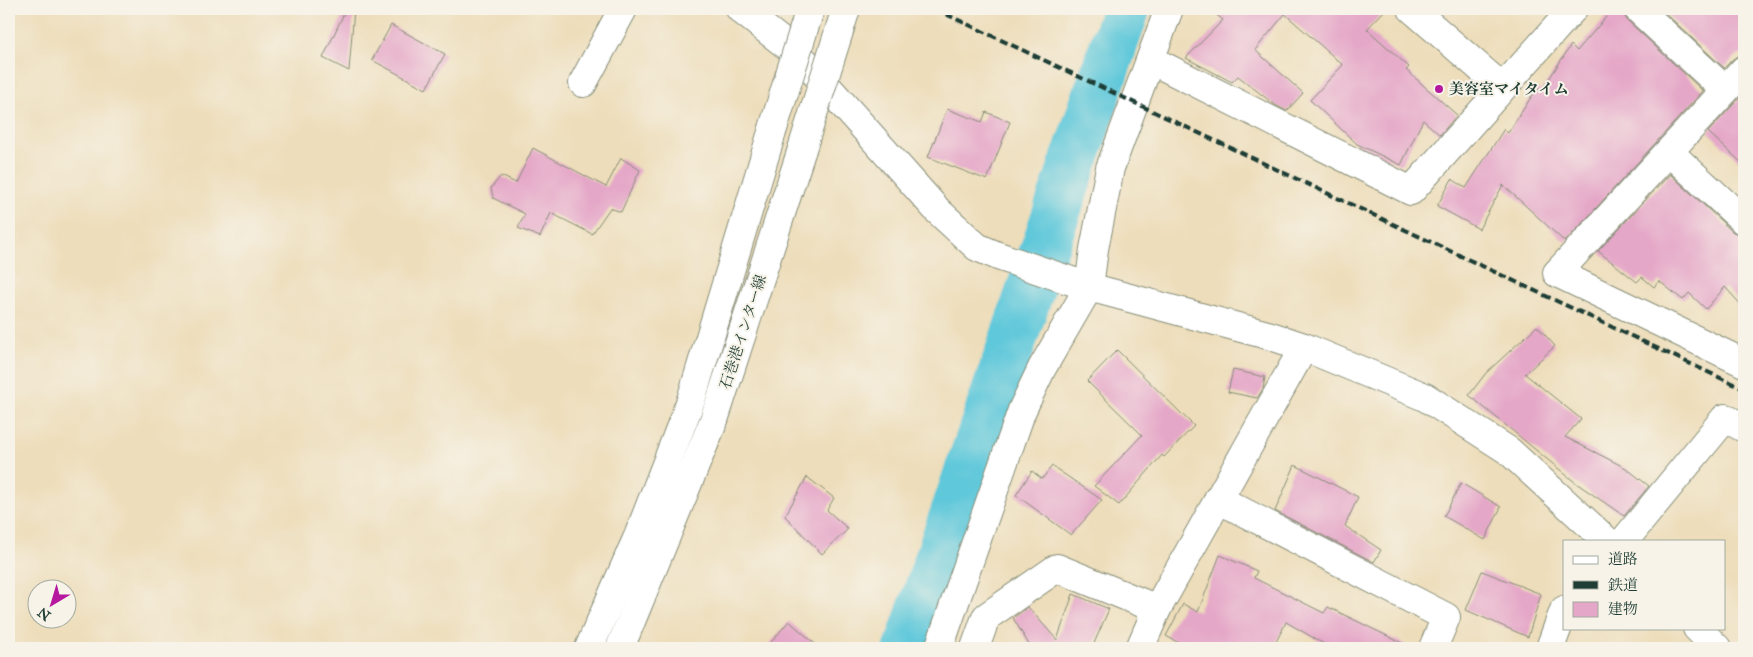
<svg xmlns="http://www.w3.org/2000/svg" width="1753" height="657" viewBox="0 0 1753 657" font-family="'IM FELL Great Primer','Noto Serif JP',serif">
  <rect width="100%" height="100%" fill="#f7f3e8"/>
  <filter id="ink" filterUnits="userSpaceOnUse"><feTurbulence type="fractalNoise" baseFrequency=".02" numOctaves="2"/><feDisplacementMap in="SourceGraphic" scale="10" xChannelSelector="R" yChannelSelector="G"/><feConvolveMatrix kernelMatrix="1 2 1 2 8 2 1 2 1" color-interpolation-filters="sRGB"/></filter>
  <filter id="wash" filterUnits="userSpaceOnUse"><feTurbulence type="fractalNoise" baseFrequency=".0096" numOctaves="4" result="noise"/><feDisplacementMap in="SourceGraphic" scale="20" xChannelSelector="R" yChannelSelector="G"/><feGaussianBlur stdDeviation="1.12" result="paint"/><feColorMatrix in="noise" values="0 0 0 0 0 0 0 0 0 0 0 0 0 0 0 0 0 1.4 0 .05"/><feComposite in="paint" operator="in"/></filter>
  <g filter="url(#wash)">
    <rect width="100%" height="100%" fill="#edddba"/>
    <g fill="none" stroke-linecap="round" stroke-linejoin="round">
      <!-- river -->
      <path stroke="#5fc8da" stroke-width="48" d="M908 648 1126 9"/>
    </g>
    <g id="blocks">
      <!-- building -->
      <g fill="#e5a7c8">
        <path d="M346 9H354L349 71 323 58Z"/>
        <path d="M1209 9H1386L1367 29 1409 67 1406 70 1457 115 1440 135 1423 120 1401 165 1357 144 1310 100 1343 65 1285 14 1255 50 1303 93 1287 111 1275 105 1238 76 1232 82 1186 58 1223 20Z"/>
        <path d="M1613 9H1623V14L1627 20 1703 91 1565 242 1503 185 1479 229 1437 206 1452 179 1466 188 1504 129 1508 133 1537 88 1541 91 1571 45 1577 51Z"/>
        <path d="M1661 9H1744V55H1739L1733 59 1724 68Z"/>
        <path d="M391 25 445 54 426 89 372 60Z"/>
        <path d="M1744 93V165L1708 132Z"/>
        <path d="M947 109 982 122 986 112 1010 122 987 180 928 157Z"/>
        <path d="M533 148 606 187 621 158 640 170 621 212 610 208 592 234 551 213 540 237 518 228 525 214 493 198 491 188 501 176 516 183Z"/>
        <path d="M1670 174 1733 232 1744 236V308L1725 287 1706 309 1689 293 1683 300 1659 281 1654 287 1642 277 1637 282 1598 251Z"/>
        <path d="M1537 326 1555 346 1525 374 1581 419 1565 437 1626 468 1649 486 1624 516 1576 483 1469 395 1486 373Z"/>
        <path d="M1117 350 1194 426 1164 457 1162 455 1119 505 1094 486 1142 435 1087 381Z"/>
        <path d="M1233 370 1265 377 1263 389 1257 398 1228 392Z"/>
        <path d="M1295 465 1358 497 1345 526 1381 550 1374 562 1275 511Z"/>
        <path d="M1052 466 1102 500 1071 535 1016 495 1032 471 1042 479Z"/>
        <path d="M807 477 834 498 827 510 848 529 822 554 785 516Z"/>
        <path d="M1461 483 1501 507 1485 540 1444 516Z"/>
        <path d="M1220 555 1257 571 1254 578 1324 613 1328 607 1412 648H1331L1286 622 1273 648H1188L1166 636 1183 604 1198 612Z"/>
        <path d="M1482 571 1541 594 1528 637 1466 610Z"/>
        <path d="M1073 594 1109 609 1092 648H1031L1013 618 1028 607 1057 640Z"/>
        <path d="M789 621 820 648H766Z"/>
      </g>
    </g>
  </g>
  <g filter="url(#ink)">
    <use href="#blocks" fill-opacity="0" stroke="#868d77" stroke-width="1"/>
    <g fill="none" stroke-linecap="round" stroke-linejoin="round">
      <!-- minor casing -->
      <g stroke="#868d77" stroke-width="30">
        <g id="minor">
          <path d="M740 9 799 55 938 211 977 247 998 256 1089 287 1271 336 1304 347 1425 397 1509 451 1607 541"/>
          <path d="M1412 9 1502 87"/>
          <path d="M1638 9 1725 90"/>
          <path d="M1151 60 1411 191 1573 9"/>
          <path d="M1744 70 1557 273 1744 363"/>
          <path d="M583 83 623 9"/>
          <path d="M1669 152 1744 221"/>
          <path d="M1218 499 1446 617 1433 648"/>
          <path d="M1624 541 1725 418 1744 428"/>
          <path d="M1697 628 1717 648"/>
          <path d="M939 648 1022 410 1042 368 1089 287 1094 249 1110 168 1169 9"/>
          <path d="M975 648 986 617 1057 568 1157 609"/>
          <path d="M1140 648 1157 609 1304 347"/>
          <path d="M1550 648 1564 610"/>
        </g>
      </g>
      <!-- major casing -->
      <g stroke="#868d77" stroke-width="30">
        <g id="major">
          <path d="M589 648 639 534 691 400 772 132"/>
          <path d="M620 648 714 420 802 149"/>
        </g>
      </g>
      <!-- minor -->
      <use href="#minor" stroke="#fff" stroke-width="28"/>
      <!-- major -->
      <use href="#major" stroke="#fff" stroke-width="28"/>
      <!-- rail -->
      <path stroke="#1f3d34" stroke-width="4" stroke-dasharray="8 4" stroke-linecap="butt" d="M935 9 1744 389"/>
      <!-- major-bridge casing -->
      <g stroke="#868d77" stroke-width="30" stroke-linecap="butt">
        <g id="major-bridge">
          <path d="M772 132 810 9"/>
          <path d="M802 149 846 9"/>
        </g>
      </g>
      <!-- major-bridge -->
      <use href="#major-bridge" stroke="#fff" stroke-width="28"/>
    </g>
  </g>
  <!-- markers -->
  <circle fill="#b5179e" stroke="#f7f3e8" stroke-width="2" cx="1439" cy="89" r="5"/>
  <g text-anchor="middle" stroke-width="4" stroke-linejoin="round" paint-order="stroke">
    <!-- poi labels -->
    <g font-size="15" font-weight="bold" fill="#1f3d34" stroke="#f7f3e8" text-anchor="start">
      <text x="1449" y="94">美容室マイタイム</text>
    </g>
    <!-- street labels -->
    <g font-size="15" fill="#1f3d34" stroke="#f7f3e8">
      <text transform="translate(743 332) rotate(-72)" y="5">石巻港インター線</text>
    </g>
  </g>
  <!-- margin -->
  <rect width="1753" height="657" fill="none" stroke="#f7f3e8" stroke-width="30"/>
  <!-- legend -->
  <rect x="1563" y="540" width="162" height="90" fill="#f7f3e8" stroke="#a1aaa0"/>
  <rect x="1573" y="556" width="25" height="8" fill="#ffffff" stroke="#a1aaa0"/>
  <text x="1608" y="564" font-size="15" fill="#1f3d34">道路</text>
  <rect x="1573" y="581" width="25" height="8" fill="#1f3d34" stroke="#a1aaa0"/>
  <text x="1608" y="590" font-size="15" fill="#1f3d34">鉄道</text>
  <rect x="1573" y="602" width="25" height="15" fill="#e5a7c8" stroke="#a1aaa0"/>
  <text x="1608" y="614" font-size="15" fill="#1f3d34">建物</text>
  <!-- north arrow -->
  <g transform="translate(52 604) rotate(218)"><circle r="24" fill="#f7f3e8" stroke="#a1aaa0"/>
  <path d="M0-4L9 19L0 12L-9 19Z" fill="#b5179e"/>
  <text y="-8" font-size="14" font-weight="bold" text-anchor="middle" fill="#1f3d34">N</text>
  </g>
</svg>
